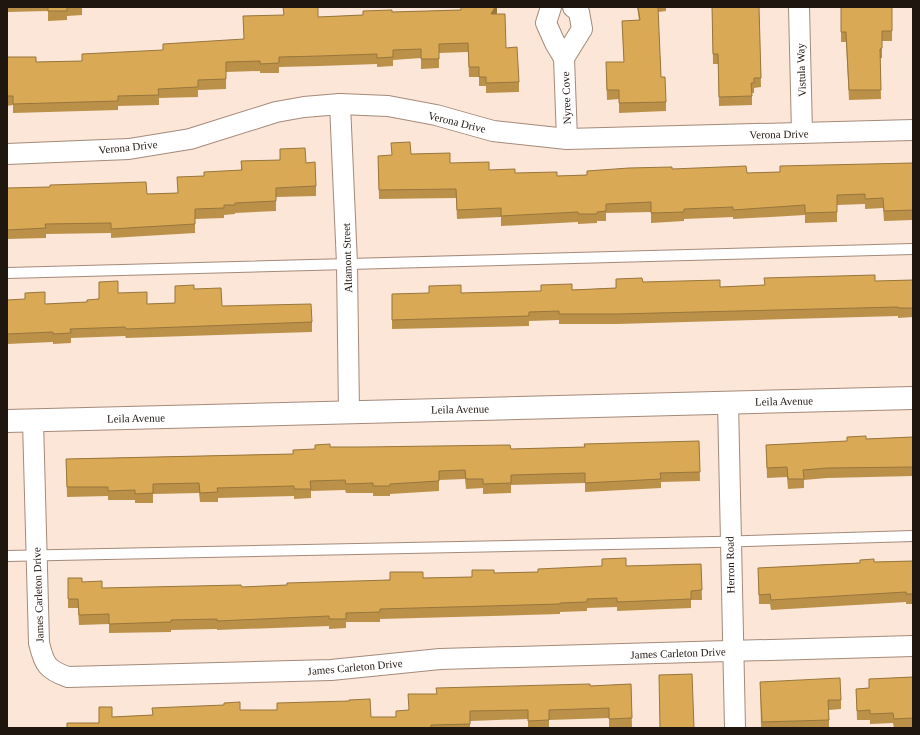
<svg xmlns="http://www.w3.org/2000/svg" width="920" height="735" viewBox="0 0 920 735" font-family="'Times New Roman',serif">
  <rect width="100%" height="100%" fill="#fce6d8"/>
  <g fill="none" stroke-linecap="round" stroke-linejoin="round">
    <!-- service casing -->
    <g stroke="#a48a7a" stroke-width="12">
      <g id="service">
        <path d="M7 273 913 249"/>
        <path d="M7 556 715 542 913 536"/>
      </g>
    </g>
    <!-- minor casing -->
    <g stroke="#a48a7a" stroke-width="22">
      <g id="minor">
        <path d="M551 7 546 23 555 43 564 58 567 139"/>
        <path d="M799 7 802 133"/>
        <path d="M564 58 582 29 579 12 573 7"/>
        <path d="M340 104 347 264 349 412"/>
        <path d="M7 154 129 149 190 139 276 112 304 107 340 104 388 106 436 115 493 131 567 139 913 130"/>
        <path d="M728 402 735 728"/>
        <path d="M33 421 39 643C44 664 47 670 68 677L331 670 440 659 913 646"/>
      </g>
    </g>
    <!-- tertiary casing -->
    <g stroke="#a48a7a" stroke-width="24">
      <path id="tertiary" d="M7 421 913 398"/>
    </g>
    <!-- service -->
    <use href="#service" stroke="#fff" stroke-width="10"/>
    <!-- minor -->
    <use href="#minor" stroke="#fff" stroke-width="20"/>
    <!-- tertiary -->
    <use href="#tertiary" stroke="#fff" stroke-width="22"/>
  </g>
  <!-- wall -->
  <g fill="#bb914a">
    <path d="M7 7H97L82 8V15L67 16V20L48 21V11L7 12Z"/>
    <path d="M497 7 496 14 506 48 519 82V92L486 93V86H479V77H469L468 52 439 53V68L421 69V58L393 60V66L377 67V64L320 66 279 67V73H260V71L226 72V89L198 90V97L159 98V105L118 106V110L13 113V105L7 106V57L36 62 82 61 243 40 318 17 363 15 392 12 461 10Z"/>
    <path d="M637 7H666V11L658 12 661 77 666 102V111L619 113V99L607 100 606 72 624 62 622 21 639 20Z"/>
    <path d="M712 7H759L761 87 754 88V93H752V105L719 106 718 64H713Z"/>
    <path d="M841 7H892V41H882V58H880L881 99 849 100 846 42H841Z"/>
    <path d="M280 149 306 163 316 186V196L276 197V211L235 213V214L224 215V218L195 219V233L111 238V233L46 234V238L7 239V188L147 194 177 193 204 176 241 170V161L280 160Z"/>
    <path d="M411 154 450 163 489 170 515 173 557 176 587 175 672 169 747 173 780 172 913 163V220L884 221 883 208 865 209V204L837 205V222L805 223V215L733 219V217L684 219V221L651 223V212L606 213V221H597V223L578 224V222L501 226V217L457 219 456 198 379 199 378 156Z"/>
    <path d="M616 279 643 282 720 287 913 280V317L898 318V316L617 324H559V320L529 321V326L392 329V304L461 293 541 291 616 288Z"/>
    <path d="M175 286 194 289 222 306 312 322V332L126 338 125 336 71 338V343L53 344V342L7 344V300L45 304 87 302 118 293 147 304 175 303Z"/>
    <path d="M913 437V476L827 478 804 480V488L788 489 787 477 767 478 766 445 847 441 866 439Z"/>
    <path d="M699 441 700 481 661 482V488L585 492V483L511 485V493L483 494V488L466 489 465 479 439 480V491L390 494V496H373V493H346L345 490 311 491V498L294 499V496L218 498V502H200L199 493 153 494V503H135V500H108V496L67 497 66 459 293 454 330 447 511 449 585 447Z"/>
    <path d="M913 561V604H906V602L771 610 770 604H759L758 568 874 562Z"/>
    <path d="M701 564 702 600H691V608L617 611V607L587 608V611L560 612V614L380 619V622H346V628L329 629V626L217 630V629L171 630V632L109 633V624L79 625 78 608H68V578L102 588 242 587 287 585 423 578 472 577 494 573 538 572 626 566Z"/>
    <path d="M913 677V728H894L893 723 870 724V720H857L856 689 869 688V679Z"/>
    <path d="M760 682 841 700V709L829 710V728H761Z"/>
    <path d="M631 684 632 728H609V718L549 720V728H528V719L470 721V728H67L99 723 112 717 152 715 240 710 371 717H396L408 710 436 694 590 686Z"/>
  </g>
  <!-- shaded-wall -->
  <path fill="#98763c" d="M495 7H497V13L491 24V14Z"/>
  <!-- building -->
  <g fill="#d9a956" stroke="#98763c">
    <rect x="48" y="7" width="19" height="4"/>
    <path d="M283 7H318V17L363 15V11L392 10V12L461 10V7H495L491 14H505L506 48 517 47 519 82 486 83V77H479V67H469L468 43 439 44V59H421V49L393 50V57L377 58V54L320 56 279 57V63L260 64V61L226 62V79L198 80V87L158 89 159 95 118 96V101L13 104V96H7V57H36V62L82 61V54L163 50V44L244 39 243 16 284 15Z"/>
    <path d="M638 7H658L661 77H665L666 102 619 103V90H607L606 62H624L622 21 640 20Z"/>
    <path d="M712 7H759L761 78H754V83H751L752 96 719 97 718 54H713Z"/>
    <path d="M841 7H892V31H882V48L880 49 881 90H849L846 32H841Z"/>
    <path d="M410 142 411 154 450 153V163L489 162V170L515 169V173L557 172V176L587 175V171L629 168 672 167V169L746 166 747 173 780 172V166L913 163V210L884 211 883 198 865 199V194L837 195V212L805 213V205L733 210V207L684 209V212L651 213V202L606 204V211L597 212V214H578V212L501 216V208L457 210 456 189 379 190 378 156 392 155 391 143Z"/>
    <path d="M305 148 306 163 315 162 316 186 276 188V201L235 203V205H224V208L195 209V224L111 229V223L45 224 46 228 7 230V188L50 187V185L146 182 147 194 178 193 177 177 204 176V172L242 170 241 161 280 160V149Z"/>
    <path d="M875 275V281L913 280V308H898V307L617 314H559V311L529 312V316L392 320V294L429 293V286L461 285V293L541 291V285L572 284V290L616 288V279L642 278 643 282 720 280V287L765 285 764 278Z"/>
    <path d="M118 281V293L147 292V304L175 303V286L194 285V289L221 288 222 306 311 304 312 322 126 329 125 327 70 329 71 333 53 334V332L7 334V300L25 299V293L45 292V304L87 302V300L99 299V282Z"/>
    <path d="M866 436V439L913 437V467L827 468 803 470 804 479H788L787 467 767 468 766 445 847 441V437Z"/>
    <path d="M699 441 700 472 660 473 661 479 585 483V473L511 475V483L483 484V479H466L465 470 439 471V481L390 484V486H373V483L346 484 345 480 310 481 311 489H294V486L217 488 218 492 200 493 199 483 153 484V493L135 494V490L108 491V487H67L66 459 293 454V450L315 449V445L330 444V447H363L510 445 511 449 585 447 584 444Z"/>
    <path d="M626 558V566L701 564 702 590 691 591V599L617 602V598L587 599V602L560 603V604L380 609V612L346 613V619H329V616L217 621V619L171 620V622L109 624V614L79 615 78 599H68V578H82V582L102 581V588L241 585 242 587 287 585V583L390 580V572H423V578L472 577V570H494V573L538 572V569L602 566V559Z"/>
    <path d="M874 559V562L913 561V594H906V592L771 600 770 594 759 595 758 568 860 563V560Z"/>
    <path d="M692 674 694 728H660L659 675Z"/>
    <path d="M913 677V718L894 719 893 713 870 714V710L857 711 856 689 869 688V679Z"/>
    <path d="M840 678 841 700H828L829 720 762 722 760 682Z"/>
    <path d="M590 684V686L631 684 632 718 609 719V708L549 710V720L528 721V710L470 711V724L431 725V728H67V723H99V707H112V717L153 715 152 708 224 705V703L240 702V710H277V703L349 701V700L370 699 371 717H396V711L409 710 408 694H437L436 688Z"/>
  </g>
  <g text-anchor="middle" stroke-width="3.5" stroke-linejoin="round" paint-order="stroke">
    <!-- street labels -->
    <g font-size="11" fill="#201610" stroke="#fff">
      <text transform="translate(801 70) rotate(-92)" y="4">Vistula Way</text>
      <text transform="translate(566 98) rotate(-92)" y="4">Nyree Cove</text>
      <text transform="translate(457 122) rotate(14)" y="4">Verona Drive</text>
      <text transform="translate(779 134) rotate(-1)" y="4">Verona Drive</text>
      <text transform="translate(128 147) rotate(-6)" y="4">Verona Drive</text>
      <text transform="translate(347 258) rotate(-92)" y="4">Altamont Street</text>
      <text transform="translate(784 401) rotate(-1)" y="4">Leila Avenue</text>
      <text transform="translate(460 409) rotate(-1)" y="4">Leila Avenue</text>
      <text transform="translate(136 418) rotate(-1)" y="4">Leila Avenue</text>
      <text transform="translate(730 565) rotate(-91)" y="4">Herron Road</text>
      <text transform="translate(38 595) rotate(-92)" y="4">James Carleton Drive</text>
      <text transform="translate(678 653) rotate(-2)" y="4">James Carleton Drive</text>
      <text transform="translate(355 667) rotate(-5)" y="4">James Carleton Drive</text>
    </g>
  </g>
  <!-- border -->
  <rect width="920" height="735" fill="none" stroke="#201610" stroke-width="16"/>
</svg>
